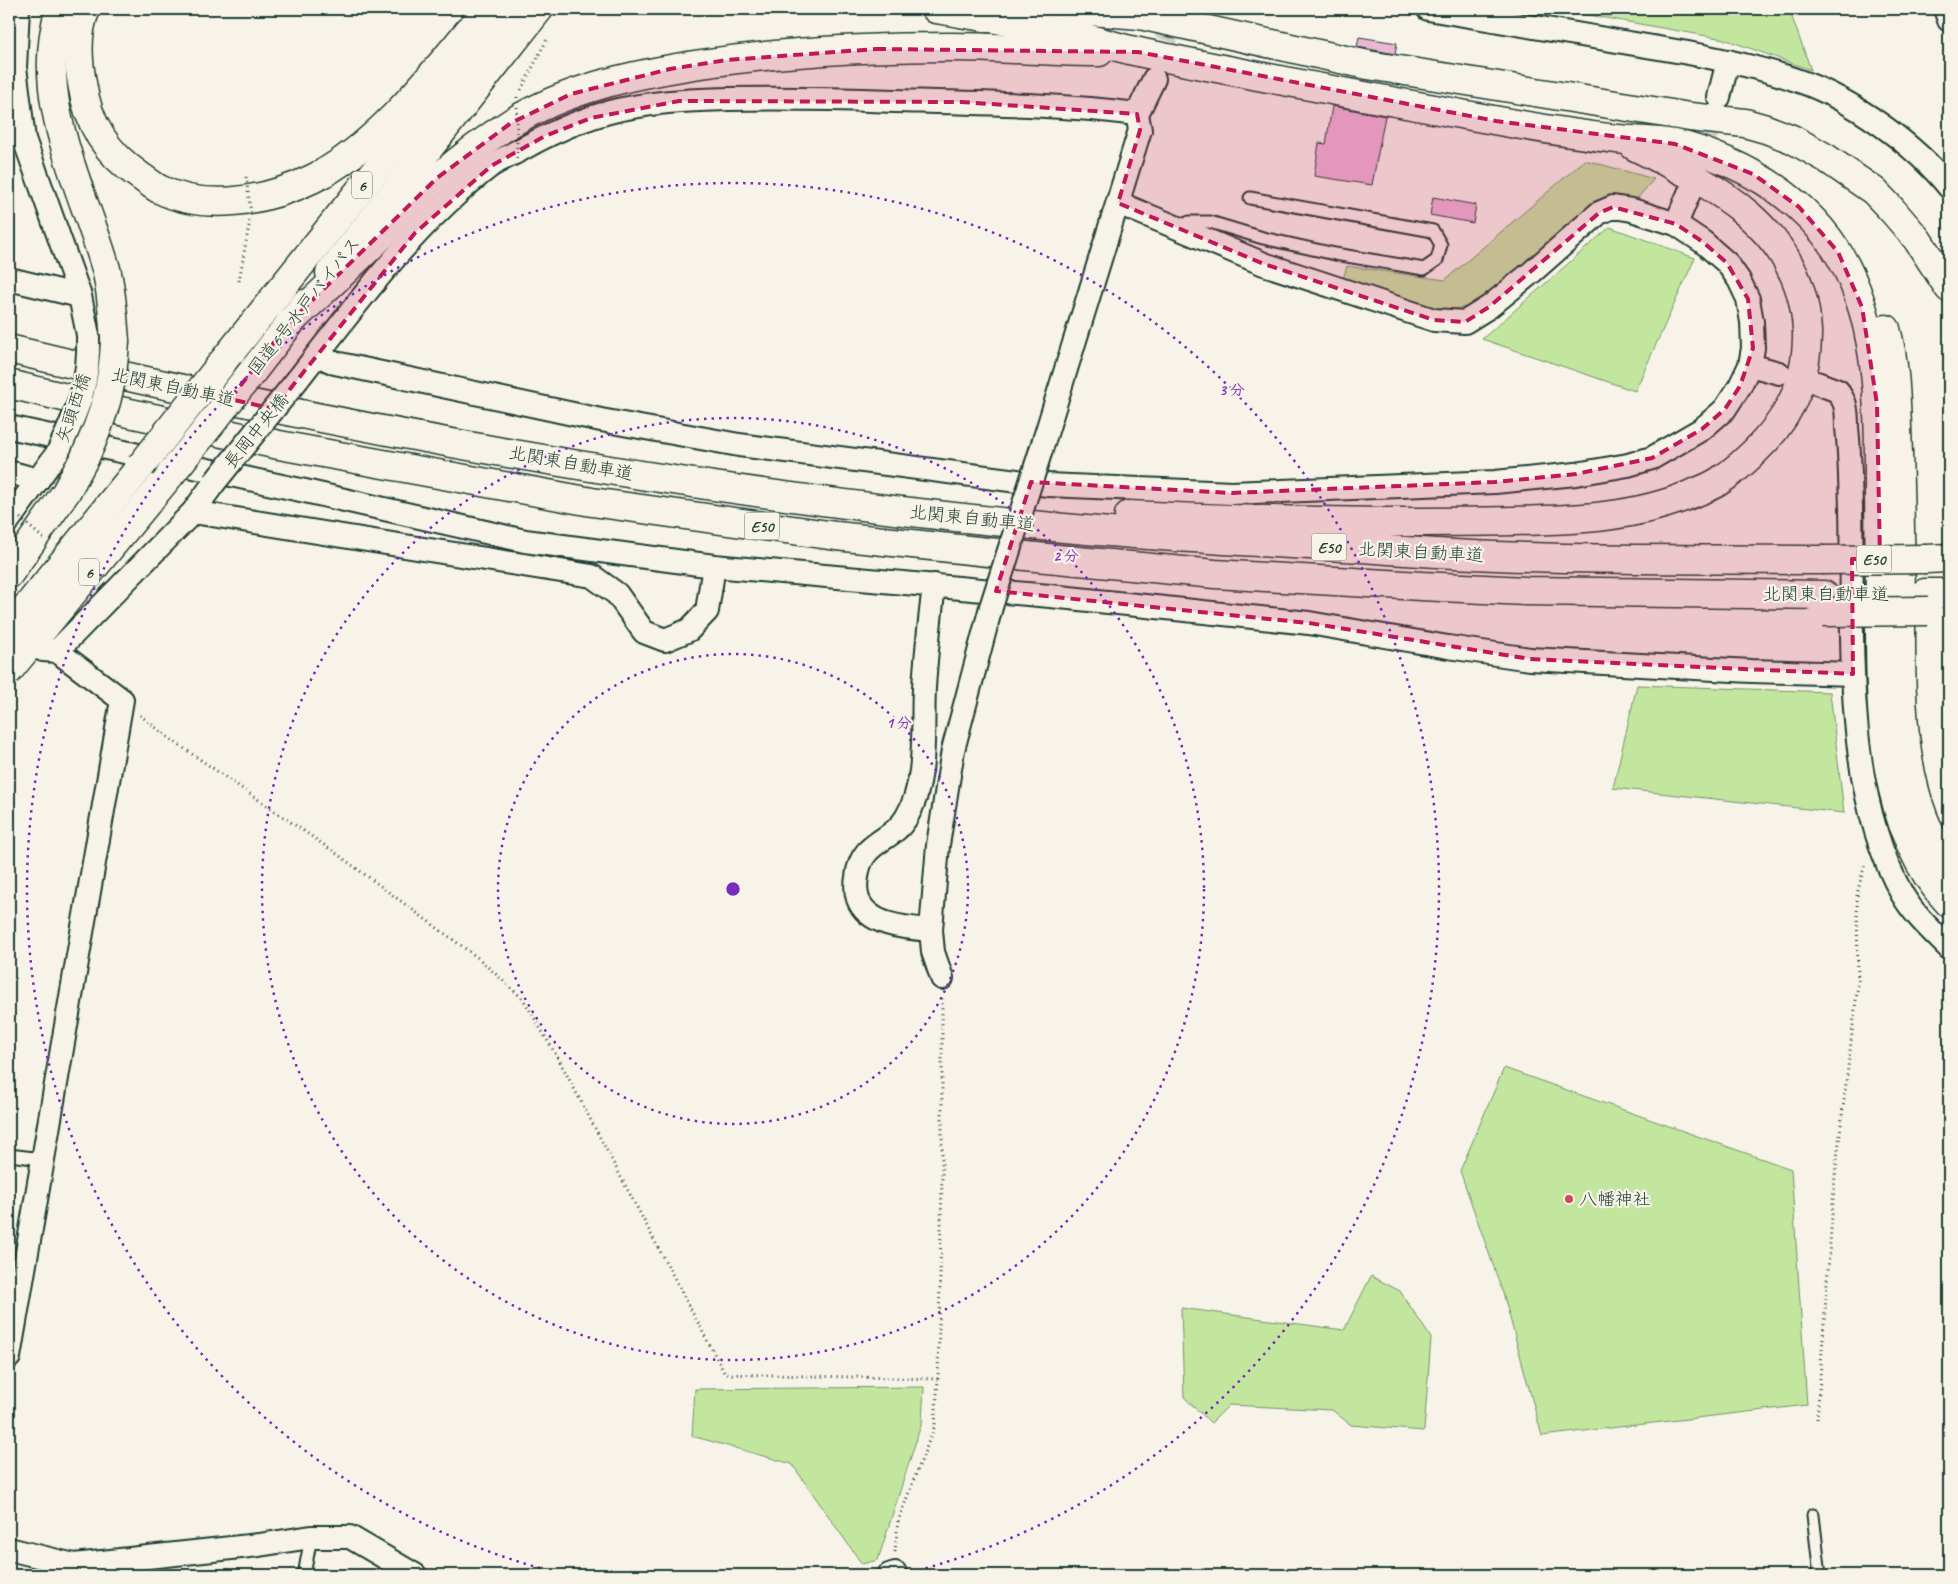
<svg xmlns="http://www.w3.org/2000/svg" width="1958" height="1584" viewBox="0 0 1958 1584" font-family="Caveat,'Klee One',sans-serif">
  <rect width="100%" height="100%" fill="#f7f3e8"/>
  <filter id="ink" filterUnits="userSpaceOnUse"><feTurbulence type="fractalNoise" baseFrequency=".02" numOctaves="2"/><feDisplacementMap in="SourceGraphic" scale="10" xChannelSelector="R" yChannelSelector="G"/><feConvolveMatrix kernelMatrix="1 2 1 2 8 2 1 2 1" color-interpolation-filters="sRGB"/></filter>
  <g filter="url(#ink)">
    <!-- green -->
    <g fill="#c3e69f" stroke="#71926a">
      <path d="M1555 9H1789L1811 70 1724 39Z"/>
      <path d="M1585 160 1654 179 1635 201 1600 200 1472 306 1444 311 1343 279 1347 266 1445 280Z"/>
      <path d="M1610 227 1695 258 1635 391 1482 339Z"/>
      <path d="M1637 685 1830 692 1844 813 1613 788Z"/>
      <path d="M1504 1068 1791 1169 1807 1405 1542 1436 1504 1296 1460 1171Z"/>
      <path d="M1371 1276 1400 1291 1431 1338 1424 1431 1351 1425 1332 1410 1229 1405 1211 1423 1184 1397 1181 1308 1344 1330Z"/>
      <path d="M924 1387 922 1422 878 1560 862 1564 792 1464 692 1436 695 1389Z"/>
    </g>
    <!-- building -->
    <g fill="#eab7d4" stroke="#1f3d34">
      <path d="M1359 37 1397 43 1395 54 1357 47Z"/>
      <path d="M1332 106 1385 116 1372 185 1314 176 1319 143 1326 144Z"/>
      <path d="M1433 197 1476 205 1473 223 1430 215Z"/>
    </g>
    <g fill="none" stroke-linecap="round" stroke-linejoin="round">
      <!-- minor-tunnel -->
      <g stroke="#cccfc4" stroke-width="22" stroke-dasharray="22 11" stroke-linecap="butt">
        <path d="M1156 72 1175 9"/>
        <path d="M1696 168 1717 103"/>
      </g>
      <!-- service casing -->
      <g stroke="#1f3d34" stroke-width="15">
        <g id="service">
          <path d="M1181 228 1189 222H1210L1263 238 1335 254 1424 269 1437 260 1441 245 1433 231 1250 198"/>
          <path d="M9 1155 42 1159"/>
          <path d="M1813 1515 1820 1575"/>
          <path d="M304 1575 311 1537"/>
        </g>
      </g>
      <!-- minor casing -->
      <g stroke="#1f3d34" stroke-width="26">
        <g id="minor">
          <path d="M18 9 15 67 24 139 80 296 88 335"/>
          <path d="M1428 9 1688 53C1725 60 1763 68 1799 81 1852 99 1914 144 1949 187"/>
          <path d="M1945 9 1949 20"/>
          <path d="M1719 97 1728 61"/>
          <path d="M1676 224 1689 193"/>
          <path d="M9 279 80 296"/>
          <path d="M317 355 335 363 601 420 739 445 1048 485 1232 493 1495 482 1576 474 1628 465 1652 458 1702 429 1725 409 1740 386 1750 365 1753 348 1752 322 1748 299 1739 280 1727 263 1703 242 1676 224 1632 210 1613 207 1599 213 1532 272 1489 307 1465 322 1434 320 1264 264 1118 203"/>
          <path d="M1750 365 1779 373"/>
          <path d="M298 379C358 303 412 227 489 167 499 160 511 155 522 149 556 130 595 113 633 107 665 101 696 100 728 99 784 98 839 99 895 101 975 103 1057 104 1137 114"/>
          <path d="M1817 383 1838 391C1840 396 1844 400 1845 405 1847 412 1847 421 1847 428 1850 454 1850 481 1851 507 1854 629 1841 785 1902 894 1914 915 1933 932 1949 948"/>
          <path d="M9 427 305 491 525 541 714 566 1050 596 1309 623 1448 647 1530 659 1751 671 1853 674"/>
          <path d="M1041 450 1140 130 1137 114 1154 79"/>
          <path d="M9 472 38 480"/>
          <path d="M193 512 592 576 617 594 644 632 665 640 689 630 707 611 714 566"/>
          <path d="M9 520 58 452"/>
          <path d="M43 650 57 651 193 512 214 483"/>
          <path d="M931 930C907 928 868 926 858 899 856 893 856 883 857 877 861 840 891 843 906 818 928 782 922 729 924 688 926 653 930 619 934 585"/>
          <path d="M942 978 933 952 931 930 938 845 953 750 991 607"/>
          <path d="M9 1357 122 700 57 651"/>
          <path d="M9 1549 74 1565 259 1545 311 1537H350L415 1575"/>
          <path d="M889 1575 895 1573V1575"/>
        </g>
      </g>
      <!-- trunk casing -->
      <g stroke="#1f3d34" stroke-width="31">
        <g id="trunk">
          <path d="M330 273 539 9"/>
          <path d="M222 363 505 9"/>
          <path d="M252 372 305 304"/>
          <path d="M9 629 141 466"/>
          <path d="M9 670 170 475"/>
        </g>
      </g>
      <!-- motorway casing -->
      <g stroke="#1f3d34" stroke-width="31">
        <g id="motorway">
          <path d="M60 9C32 98 82 185 106 269 112 292 113 317 115 341"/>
          <path d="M86 9C76 31 78 61 82 83 88 124 106 153 140 176 146 180 152 185 159 189 205 212 267 201 312 179 379 147 440 65 487 9"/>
          <path d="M936 9C976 16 1017 22 1056 30 1086 37 1114 47 1143 53 1258 77 1373 98 1488 119 1531 127 1574 134 1617 139 1636 141 1656 140 1674 144 1692 147 1712 155 1728 162 1771 181 1809 209 1835 248 1880 316 1879 407 1879 486 1879 524 1880 562 1880 600 1880 697 1877 828 1949 903"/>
          <path d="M1067 9 1140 15 1368 65 1690 117 1745 123 1766 129 1792 139 1826 158 1874 191 1892 210 1917 239 1949 288"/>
          <path d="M290 322C322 292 354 263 385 232 404 215 419 194 439 177 461 158 486 139 511 123 566 89 631 75 694 65 779 52 865 47 951 47 1000 47 1050 52 1099 52"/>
          <path d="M1886 329C1897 370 1896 412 1898 453 1900 510 1901 567 1901 624 1901 701 1900 800 1949 865"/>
          <path d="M9 349C345 430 687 491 1032 525 1142 536 1252 542 1362 548 1417 552 1473 556 1528 557 1626 560 1724 559 1822 560"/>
          <path d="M9 384 125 412 279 445 592 502 836 536 1026 556 1215 574 1421 586 1526 591 1824 595"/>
          <path d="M1129 515C1213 519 1297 521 1382 522 1425 522 1469 522 1513 521 1575 520 1636 518 1694 493 1702 490 1710 487 1718 482 1735 471 1751 456 1765 441 1793 411 1808 373 1807 331 1803 230 1714 185 1634 146"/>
          <path d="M1926 559 1949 558"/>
          <path d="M9 574 66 492 85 457"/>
          <path d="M1925 593H1949"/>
        </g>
      </g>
      <!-- path -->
      <g stroke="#1f3d34" stroke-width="3" stroke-dasharray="1 4" stroke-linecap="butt">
        <path d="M521 90 548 37"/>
        <path d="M239 281 250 220"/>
        <path d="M140 715 169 738 337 854 478 958 523 999 559 1060 725 1374 938 1379"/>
        <path d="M1817 1419 1835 1175 1858 984 1857 894 1865 863"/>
        <path d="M895 1552 898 1521 935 1425 938 1379 942 1177V998"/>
      </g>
      <!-- service -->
      <use href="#service" stroke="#f7f3e8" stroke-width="11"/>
      <!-- minor -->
      <use href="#minor" stroke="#f7f3e8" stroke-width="22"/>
      <!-- trunk -->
      <use href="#trunk" stroke="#f7f3e8" stroke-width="28"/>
      <!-- motorway -->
      <use href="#motorway" stroke="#f7f3e8" stroke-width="28"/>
      <!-- minor-bridge casing -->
      <g stroke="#1f3d34" stroke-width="26" stroke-linecap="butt">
        <g id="minor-bridge">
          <path d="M58 452C78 409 90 384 88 335"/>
          <path d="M214 483 298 379"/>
          <path d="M991 607 1041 450"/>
        </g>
      </g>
      <!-- trunk-bridge casing -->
      <g stroke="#1f3d34" stroke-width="31" stroke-linecap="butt">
        <g id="trunk-bridge">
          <path d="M141 466 222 363"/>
          <path d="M170 475 252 372"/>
        </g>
      </g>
      <!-- motorway-bridge casing -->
      <g stroke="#1f3d34" stroke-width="31" stroke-linecap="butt">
        <g id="motorway-bridge">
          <path d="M85 457C104 416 113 386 115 341"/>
          <path d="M1822 560 1926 559"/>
          <path d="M1823 612 1928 611"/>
        </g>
      </g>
      <!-- path-bridge -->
      <g stroke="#1f3d34" stroke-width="3" stroke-dasharray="1 4" stroke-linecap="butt">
        <path d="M517 158V97"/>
        <path d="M246 177 251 213"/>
        <path d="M20 518 44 539"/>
      </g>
      <!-- minor-bridge -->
      <use href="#minor-bridge" stroke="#f7f3e8" stroke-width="22"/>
      <!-- trunk-bridge -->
      <use href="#trunk-bridge" stroke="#f7f3e8" stroke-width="28"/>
      <!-- motorway-bridge -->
      <use href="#motorway-bridge" stroke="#f7f3e8" stroke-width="28"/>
    </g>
  </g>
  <!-- marked area -->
  <path fill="#c2185b" fill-opacity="0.2" stroke="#c2185b" stroke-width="4" stroke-dasharray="10 6" stroke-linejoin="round" d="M876 49 1138 52 1496 121 1675 144 1753 174 1799 207 1838 252 1862 307 1877 404 1880 559H1852L1853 674 1530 659 1309 623 996 591 1031 482 1232 493 1495 482 1576 474 1652 458 1702 429 1725 409 1740 386 1753 348 1748 299 1727 263 1703 242 1676 224 1613 207 1599 213 1489 307 1465 322 1434 320 1264 264 1118 203 1140 130 1137 114 961 102 679 101 591 118 545 136 491 166 415 233 274 409 230 399 290 322 437 178 511 123 571 94 670 69 727 60Z"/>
  <!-- distance rings -->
  <g fill="none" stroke="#7b2cbf" stroke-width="2.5" stroke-dasharray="2.5 5">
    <circle cx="733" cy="889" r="235"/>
    <circle cx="733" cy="889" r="471"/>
    <path d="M562 1574A706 706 0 1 1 904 1574"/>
  </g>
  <!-- markers -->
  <circle fill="#d1495b" stroke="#f7f3e8" stroke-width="2" cx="1569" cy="1199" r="5"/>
  <g text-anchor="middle" stroke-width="4.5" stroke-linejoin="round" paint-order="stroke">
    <!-- shield labels -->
    <g fill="#f7f3e8" stroke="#60746a" stroke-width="1">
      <rect x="352" y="171.5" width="20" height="27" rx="4"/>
      <rect x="744.5" y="512.5" width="35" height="27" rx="4"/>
      <rect x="1311.5" y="533.5" width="35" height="27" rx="4"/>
      <rect x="1856.5" y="545.5" width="35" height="27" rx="4"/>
      <rect x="79" y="558.5" width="20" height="27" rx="4"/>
    </g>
    <g font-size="16" font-weight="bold" fill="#1f3d34">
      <text x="362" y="191">6</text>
      <text x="762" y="532">E50</text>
      <text x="1329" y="553">E50</text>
      <text x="1874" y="565">E50</text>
      <text x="89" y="578">6</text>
    </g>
    <!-- street labels -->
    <g font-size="18" fill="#1f3d34" stroke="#f7f3e8">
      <text transform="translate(304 306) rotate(-52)" y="6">国道6号水戸バイパス</text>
      <text transform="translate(173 387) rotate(12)" y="6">北関東自動車道</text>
      <text transform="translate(73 408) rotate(-71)" y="6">矢頭西橋</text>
      <text transform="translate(256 431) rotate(-51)" y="6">長岡中央橋</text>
      <text transform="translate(571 463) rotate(10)" y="6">北関東自動車道</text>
      <text transform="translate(972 518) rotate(6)" y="6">北関東自動車道</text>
      <text transform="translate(1421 552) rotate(3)" y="6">北関東自動車道</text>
      <text x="1826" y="600">北関東自動車道</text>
    </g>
    <!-- poi labels -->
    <g font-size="18" fill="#1f3d34" stroke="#f7f3e8" text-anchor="start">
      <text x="1579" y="1205">八幡神社</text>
    </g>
  </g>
  <circle cx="733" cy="889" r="8" fill="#7b2cbf" stroke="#f7f3e8" stroke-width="2.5"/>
  <g font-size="15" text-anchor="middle" font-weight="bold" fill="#7b2cbf" stroke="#f7f3e8" stroke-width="4.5" stroke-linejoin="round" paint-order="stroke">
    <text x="1232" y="395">3 分</text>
    <text x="1066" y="561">2 分</text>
    <text x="899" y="728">1 分</text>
  </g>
  <!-- margin -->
  <rect width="1958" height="1584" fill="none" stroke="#f7f3e8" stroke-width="30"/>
  <rect x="15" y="15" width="1928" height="1554" fill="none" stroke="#1f3d34" stroke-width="2" filter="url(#ink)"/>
</svg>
